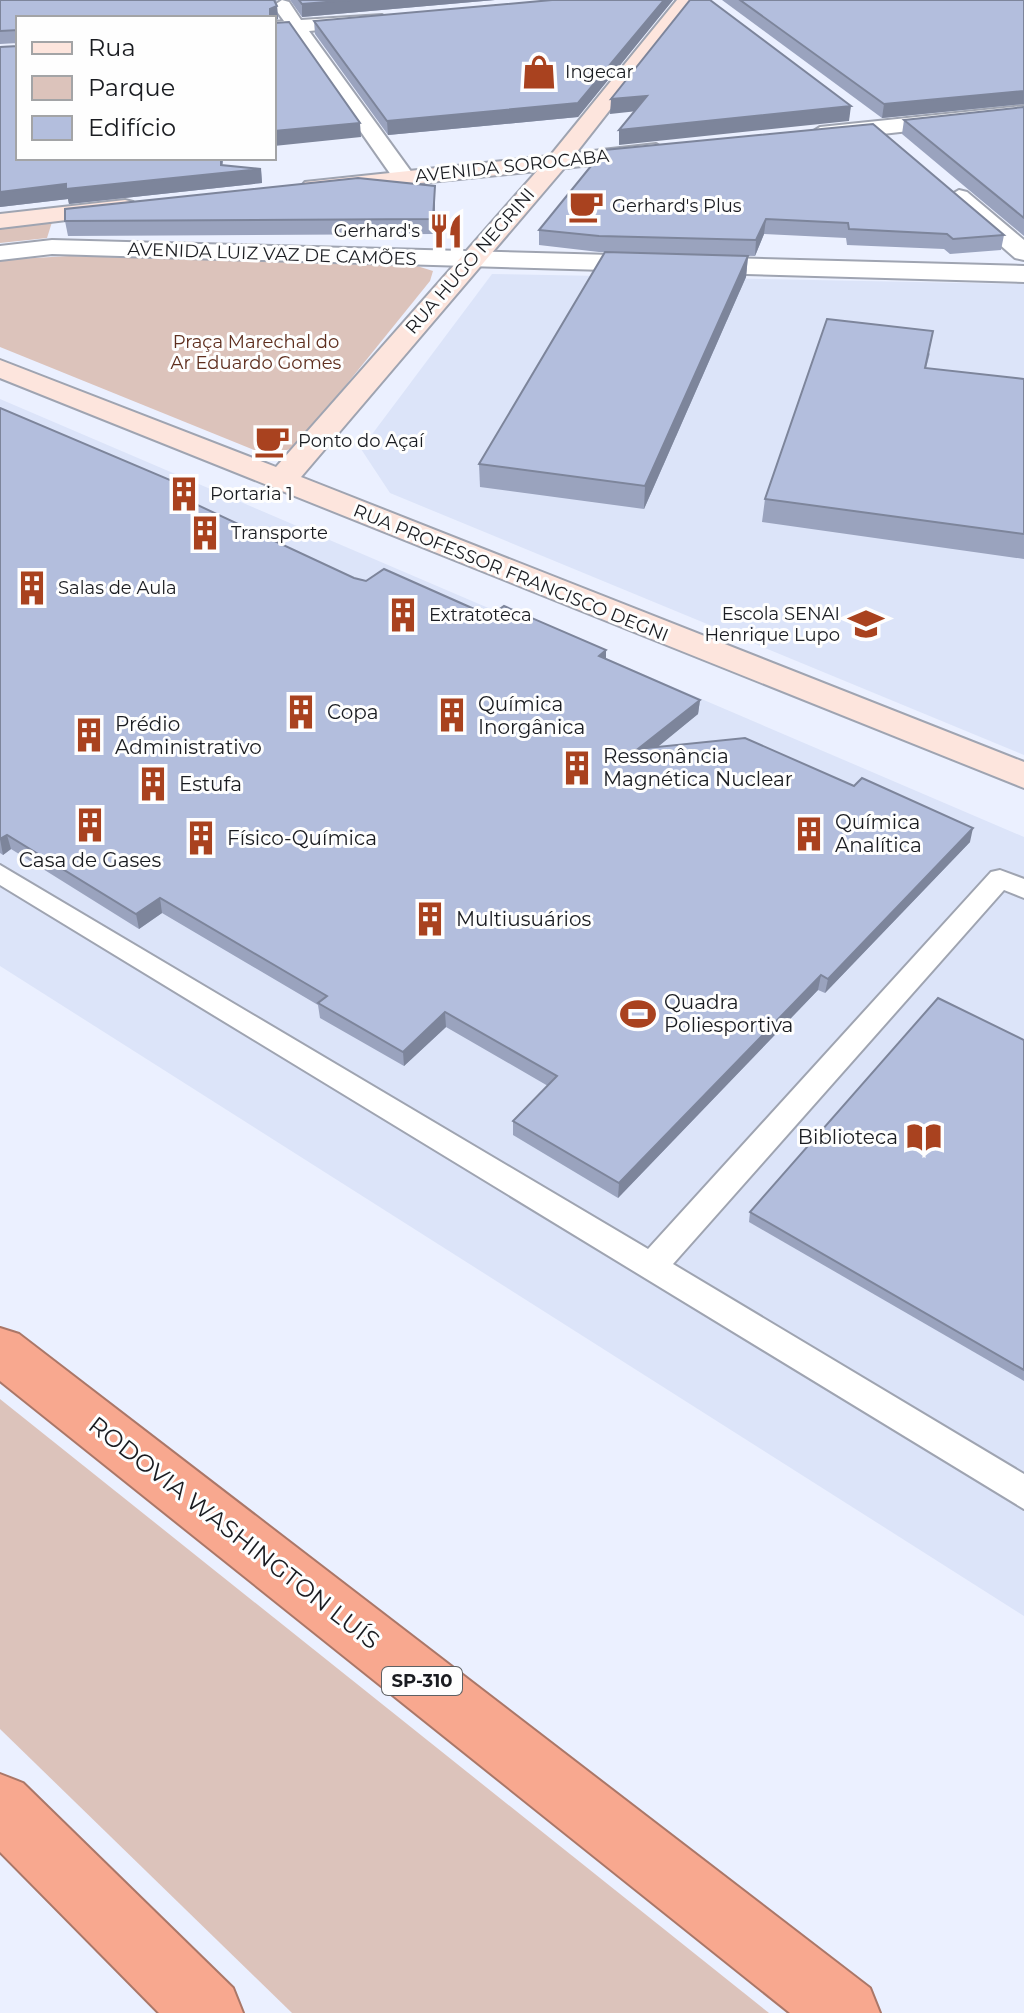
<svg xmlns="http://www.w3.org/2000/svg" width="1024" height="2013" viewBox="0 0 1024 2013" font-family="Montserrat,sans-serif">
  <rect width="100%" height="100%" fill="#ebf0ff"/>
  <!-- built -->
  <g fill="#dce4f9">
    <path d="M492 274 1024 284V755L390 493 361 449Z"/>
    <path d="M0 399 1024 837V1616L0 966Z"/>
  </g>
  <!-- green -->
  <g fill="#dcc3bb">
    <path d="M52 222 47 238 0 243V227Z"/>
    <path d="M69 256 417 266 433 271 430 281 296 447 281 452H259L0 347V260Z"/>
    <path d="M0 1399 769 2013H292L0 1729Z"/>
  </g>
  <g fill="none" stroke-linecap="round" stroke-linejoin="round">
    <!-- service casing -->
    <g stroke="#9fa4b1" stroke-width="4">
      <path id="service" d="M0 865 648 1249 991 872 1000 870 1024 879V898L1004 890 673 1264 1024 1474V1509L0 885Z"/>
    </g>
    <!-- minor casing -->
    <g stroke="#9fa4b1" stroke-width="4">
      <g id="minor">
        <path d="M282 0 289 2 301 20 382 15 384 19 375 25 309 31 415 177 412 182H396L291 32 274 34V22L284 21 273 6Z"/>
        <path d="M1024 106V118L820 141 809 134 820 127Z"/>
        <path d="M656 144 667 151 664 156 557 169 546 162 557 155Z"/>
        <path d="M959 190 967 192 1024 240V260L1015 258 951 202 947 197Z"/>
        <path d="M52 240 1024 266V282L52 254 0 260V246Z"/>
      </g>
    </g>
    <!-- secondary casing -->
    <g stroke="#9fa4b1" stroke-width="4">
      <g id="secondary">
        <path d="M677 0H696L565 167 301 477 1024 762V788L0 378V360L276 467 537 171 313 194 305 192 301 187 305 182 550 156Z"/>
        <path d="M125 200 133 202 137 207 133 212 0 228V214Z"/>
      </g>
    </g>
    <!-- motorway casing -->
    <g stroke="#aa7768" stroke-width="4">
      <g id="motorway">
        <path d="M0 1328 19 1334 870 1988 880 2013H790L0 1381Z"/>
        <path d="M0 1774 23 1783 233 1988 243 2013H159L0 1852Z"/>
      </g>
    </g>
    <!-- service -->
    <use href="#service" fill="#fff" fill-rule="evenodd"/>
    <!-- minor -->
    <use href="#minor" fill="#fff" fill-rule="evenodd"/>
    <!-- secondary -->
    <use href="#secondary" fill="#fde5dd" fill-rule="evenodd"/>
    <!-- motorway -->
    <use href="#motorway" fill="#f8a88f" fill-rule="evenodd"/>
  </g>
  <!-- wall -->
  <g fill="#9aa3be">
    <path d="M0 0H277L275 2 277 6 278 19 274 21V18H18V158H223L222 165 261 169 262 183 69 204 68 199 0 207V47L18 46V43L0 44Z"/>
    <path d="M290 0H495L302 17Z"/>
    <path d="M552 0H673L578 117 388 135 315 34 314 21Z"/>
    <path d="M722 0H1024V104L882 118Z"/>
    <path d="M1024 107V236L902 134 904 120Z"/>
    <path d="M604 150 1004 235 1001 250 950 254 944 249 847 245 846 238 764 234 755 256 599 252 539 245V230Z"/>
    <path d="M435 201 434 234 68 236 65 221Z"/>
    <path d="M748 256 746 277 644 509 480 487 479 464Z"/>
    <path d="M930 353 926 368 1024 379V559L762 522 765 499Z"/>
    <path d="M0 408 191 501 190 502 354 578 490 616 606 650V659L700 700 698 714 657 747 970 842 825 993 818 990 618 1198 513 1135V1121L548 1086 446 1027 404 1066 320 1018 318 1005 162 913 139 929 11 849 3 855 0 853Z"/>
    <path d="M1024 1040V1381L749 1222 750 1212Z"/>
  </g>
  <!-- shaded-wall -->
  <g fill="#7d859b">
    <path d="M350 0H495L302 17V4Z"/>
    <path d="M664 0H673L578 117 388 135 387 121Z"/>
    <path d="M277 6 278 19 274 21V18H271L270 9Z"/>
    <path d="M1024 91V104L882 118 884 104Z"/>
    <path d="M647 96V110L610 114 611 99Z"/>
    <path d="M851 106 849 121 619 145V130Z"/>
    <path d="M360 123 361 137 274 146V131Z"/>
    <path d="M221 158H223L222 173 261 169 262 183 69 204 68 199 0 207V192Z"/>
    <path d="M435 186V201L434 234 433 219Z"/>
    <path d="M766 219 764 234 755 256 756 240Z"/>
    <path d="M748 256 746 277 644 509 645 486Z"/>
    <path d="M189 488 191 501 178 509 176 495Z"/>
    <path d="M606 650V664L599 656Z"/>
    <path d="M700 700 698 714 637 764 638 749Z"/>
    <path d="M973 828 970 842 825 993 828 979Z"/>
    <path d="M7 835 11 849 3 855 0 839Z"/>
    <path d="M160 898 162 913 139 929 136 914Z"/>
    <path d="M821 975 818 990 618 1198 619 1183Z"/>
    <path d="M445 1012 446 1027 404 1066 403 1052Z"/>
  </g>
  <!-- building -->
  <g fill="#b3bedd" stroke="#7d859b" stroke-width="2">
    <path d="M0 0H274L277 6 270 9V18H18V158H221V165L261 169 66 189V184L0 192V47L18 46V30L0 31Z"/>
    <path d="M299 0H350L302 4Z"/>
    <path d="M552 0H664L578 103 387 121 314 21Z"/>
    <path d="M690 0H710L851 106 619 130 647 96 611 99Z"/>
    <path d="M740 0H1024V91L884 104Z"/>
    <path d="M289 22 360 123 274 131V23Z"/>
    <path d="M1024 107V218L904 120Z"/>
    <path d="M873 124 1004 235 953 239 947 234 849 229 848 223 766 219 756 240 599 236 539 230 604 150Z"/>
    <path d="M358 178 435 186 433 219 65 221V209Z"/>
    <path d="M605 252 748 256 645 486 479 464Z"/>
    <path d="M827 319 933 331 925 368 1024 379V534L765 499Z"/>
    <path d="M0 408 189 488 176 495 354 578 366 581 384 569 490 616 504 606 606 650 599 656 700 700 638 749 745 738 854 786 862 778 973 828 828 979 821 975 619 1183 513 1121 557 1076 445 1012 403 1052 318 1003 327 996 160 898 136 914 7 835 0 839Z"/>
    <path d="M938 998 1024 1040V1370L750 1212Z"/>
  </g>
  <!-- icons -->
  <defs>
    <g id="shop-bare" transform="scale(2.76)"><path d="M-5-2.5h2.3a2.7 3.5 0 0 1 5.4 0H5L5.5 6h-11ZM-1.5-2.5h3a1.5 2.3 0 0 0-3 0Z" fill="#a9421f" stroke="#fefefe" stroke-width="2.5" paint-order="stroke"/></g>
    <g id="cafe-bare" transform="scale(2.76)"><path d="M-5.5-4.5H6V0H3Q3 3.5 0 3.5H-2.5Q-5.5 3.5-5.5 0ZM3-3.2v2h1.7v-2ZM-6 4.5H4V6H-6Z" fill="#a9421f" stroke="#fefefe" stroke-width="2.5" paint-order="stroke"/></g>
    <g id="restaurant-bare" transform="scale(2.76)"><path d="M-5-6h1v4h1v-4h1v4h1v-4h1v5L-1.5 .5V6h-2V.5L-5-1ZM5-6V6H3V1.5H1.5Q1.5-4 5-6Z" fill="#a9421f" stroke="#fefefe" stroke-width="2.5" paint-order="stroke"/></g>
    <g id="building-bare" transform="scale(2.76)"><path d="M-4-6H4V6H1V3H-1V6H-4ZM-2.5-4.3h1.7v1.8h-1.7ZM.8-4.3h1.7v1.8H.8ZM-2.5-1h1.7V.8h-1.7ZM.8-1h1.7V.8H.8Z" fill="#a9421f" stroke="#fefefe" stroke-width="2.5" paint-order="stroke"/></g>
    <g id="university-bare" transform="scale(2.76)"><path d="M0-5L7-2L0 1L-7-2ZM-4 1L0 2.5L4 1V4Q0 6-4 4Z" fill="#a9421f" stroke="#fefefe" stroke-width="2.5" paint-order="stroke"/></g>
    <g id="stadium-bare" transform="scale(2.76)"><path d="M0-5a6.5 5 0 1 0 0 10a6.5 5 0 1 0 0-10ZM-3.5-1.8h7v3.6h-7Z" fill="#a9421f" stroke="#fefefe" stroke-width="2.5" paint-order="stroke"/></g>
    <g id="library-bare" transform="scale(2.76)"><path d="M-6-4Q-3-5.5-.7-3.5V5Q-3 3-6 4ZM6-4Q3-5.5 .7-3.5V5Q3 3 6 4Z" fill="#a9421f" stroke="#fefefe" stroke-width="2.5" paint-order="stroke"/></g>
  </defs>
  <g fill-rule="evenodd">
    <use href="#shop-bare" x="539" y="72"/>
    <use href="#cafe-bare" x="586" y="206"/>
    <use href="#restaurant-bare" x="446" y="231"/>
    <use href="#cafe-bare" x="272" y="441"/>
    <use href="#building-bare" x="184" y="494"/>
    <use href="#building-bare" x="205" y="533"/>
    <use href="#building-bare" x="32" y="588"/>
    <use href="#building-bare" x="403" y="615"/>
    <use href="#university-bare" x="866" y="624"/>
    <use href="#building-bare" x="301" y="712"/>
    <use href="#building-bare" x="452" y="715"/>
    <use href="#building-bare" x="89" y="735"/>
    <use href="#building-bare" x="577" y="768"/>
    <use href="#building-bare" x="153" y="784"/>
    <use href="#building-bare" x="90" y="825"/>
    <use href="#building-bare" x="809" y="834"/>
    <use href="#building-bare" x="201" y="838"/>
    <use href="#building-bare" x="430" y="919"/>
    <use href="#stadium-bare" x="638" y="1014"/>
    <use href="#library-bare" x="924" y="1137"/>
  </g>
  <g text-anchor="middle" stroke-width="6" stroke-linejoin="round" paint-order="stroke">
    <!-- far-poi labels -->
    <g font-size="18" fill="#1a1c21" stroke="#fefefe" text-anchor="start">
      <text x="565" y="78">Ingecar</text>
      <text x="612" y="212">Gerhard's Plus</text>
      <text x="420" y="237" text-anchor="end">Gerhard's</text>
      <text x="298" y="447">Ponto do Açaí</text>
      <text x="210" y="500">Portaria 1</text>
      <text x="231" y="539">Transporte</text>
      <text x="58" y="594">Salas de Aula</text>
      <text x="840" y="620" text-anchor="end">Escola SENAI<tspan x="840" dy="21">Henrique Lupo</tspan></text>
      <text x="429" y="621">Extratoteca</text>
    </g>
    <!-- far-street labels -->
    <g font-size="18" fill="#1a1c21" stroke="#fefefe">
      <text transform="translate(512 166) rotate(-6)" y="6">AVENIDA SOROCABA</text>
      <text transform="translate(272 254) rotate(2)" y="6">AVENIDA LUIZ VAZ DE CAMÕES</text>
      <text transform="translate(470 261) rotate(-49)" y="6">RUA HUGO NEGRINI</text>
      <text transform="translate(511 573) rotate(22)" y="6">RUA PROFESSOR FRANCISCO DEGNI</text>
    </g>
    <!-- far-park labels -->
    <g font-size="18" fill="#5f2f1f" stroke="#fefefe">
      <text x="256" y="348">Praça Marechal do<tspan x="256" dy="21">Ar Eduardo Gomes</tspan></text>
    </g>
    <!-- shield labels -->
    <rect fill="#fefefe" stroke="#5e6063" stroke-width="2" x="382" y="1667" width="80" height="28" rx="6"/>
    <g font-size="18" font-weight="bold" fill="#1a1c21">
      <text x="422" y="1687">SP-310</text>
    </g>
    <!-- poi labels -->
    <g font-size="20" fill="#1a1c21" stroke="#fefefe" text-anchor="start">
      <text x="478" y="711">Química<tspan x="478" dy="23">Inorgânica</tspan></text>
      <text x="327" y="719">Copa</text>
      <text x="115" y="731">Prédio<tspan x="115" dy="23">Administrativo</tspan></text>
      <text x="603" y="763">Ressonância<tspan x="603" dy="23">Magnética Nuclear</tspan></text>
      <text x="179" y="791">Estufa</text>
      <text x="835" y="829">Química<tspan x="835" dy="23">Analítica</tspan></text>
      <text x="227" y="845">Físico-Química</text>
      <text x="90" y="867" text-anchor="middle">Casa de Gases</text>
      <text x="456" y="926">Multiusuários</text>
      <text x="664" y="1009">Quadra<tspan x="664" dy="23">Poliesportiva</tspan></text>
      <text x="898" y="1144" text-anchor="end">Biblioteca</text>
    </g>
    <!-- near-street labels -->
    <g font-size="24" fill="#1a1c21" stroke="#fefefe">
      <text transform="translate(234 1533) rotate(38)" y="8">RODOVIA WASHINGTON LUÍS</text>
    </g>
  </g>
  <!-- legend -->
  <rect x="16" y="16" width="260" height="144" fill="#fefefe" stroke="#a3a4a6" stroke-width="2"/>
  <rect x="32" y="42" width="40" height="12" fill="#fde5dd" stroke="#a3a4a6" stroke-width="2"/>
  <text x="88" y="56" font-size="24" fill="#1a1c21">Rua</text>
  <rect x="32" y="76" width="40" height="24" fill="#dcc3bb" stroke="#a3a4a6" stroke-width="2"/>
  <text x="88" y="96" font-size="24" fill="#1a1c21">Parque</text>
  <rect x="32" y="116" width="40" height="24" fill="#b3bedd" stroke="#a3a4a6" stroke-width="2"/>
  <text x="88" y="136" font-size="24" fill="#1a1c21">Edifício</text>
</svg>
